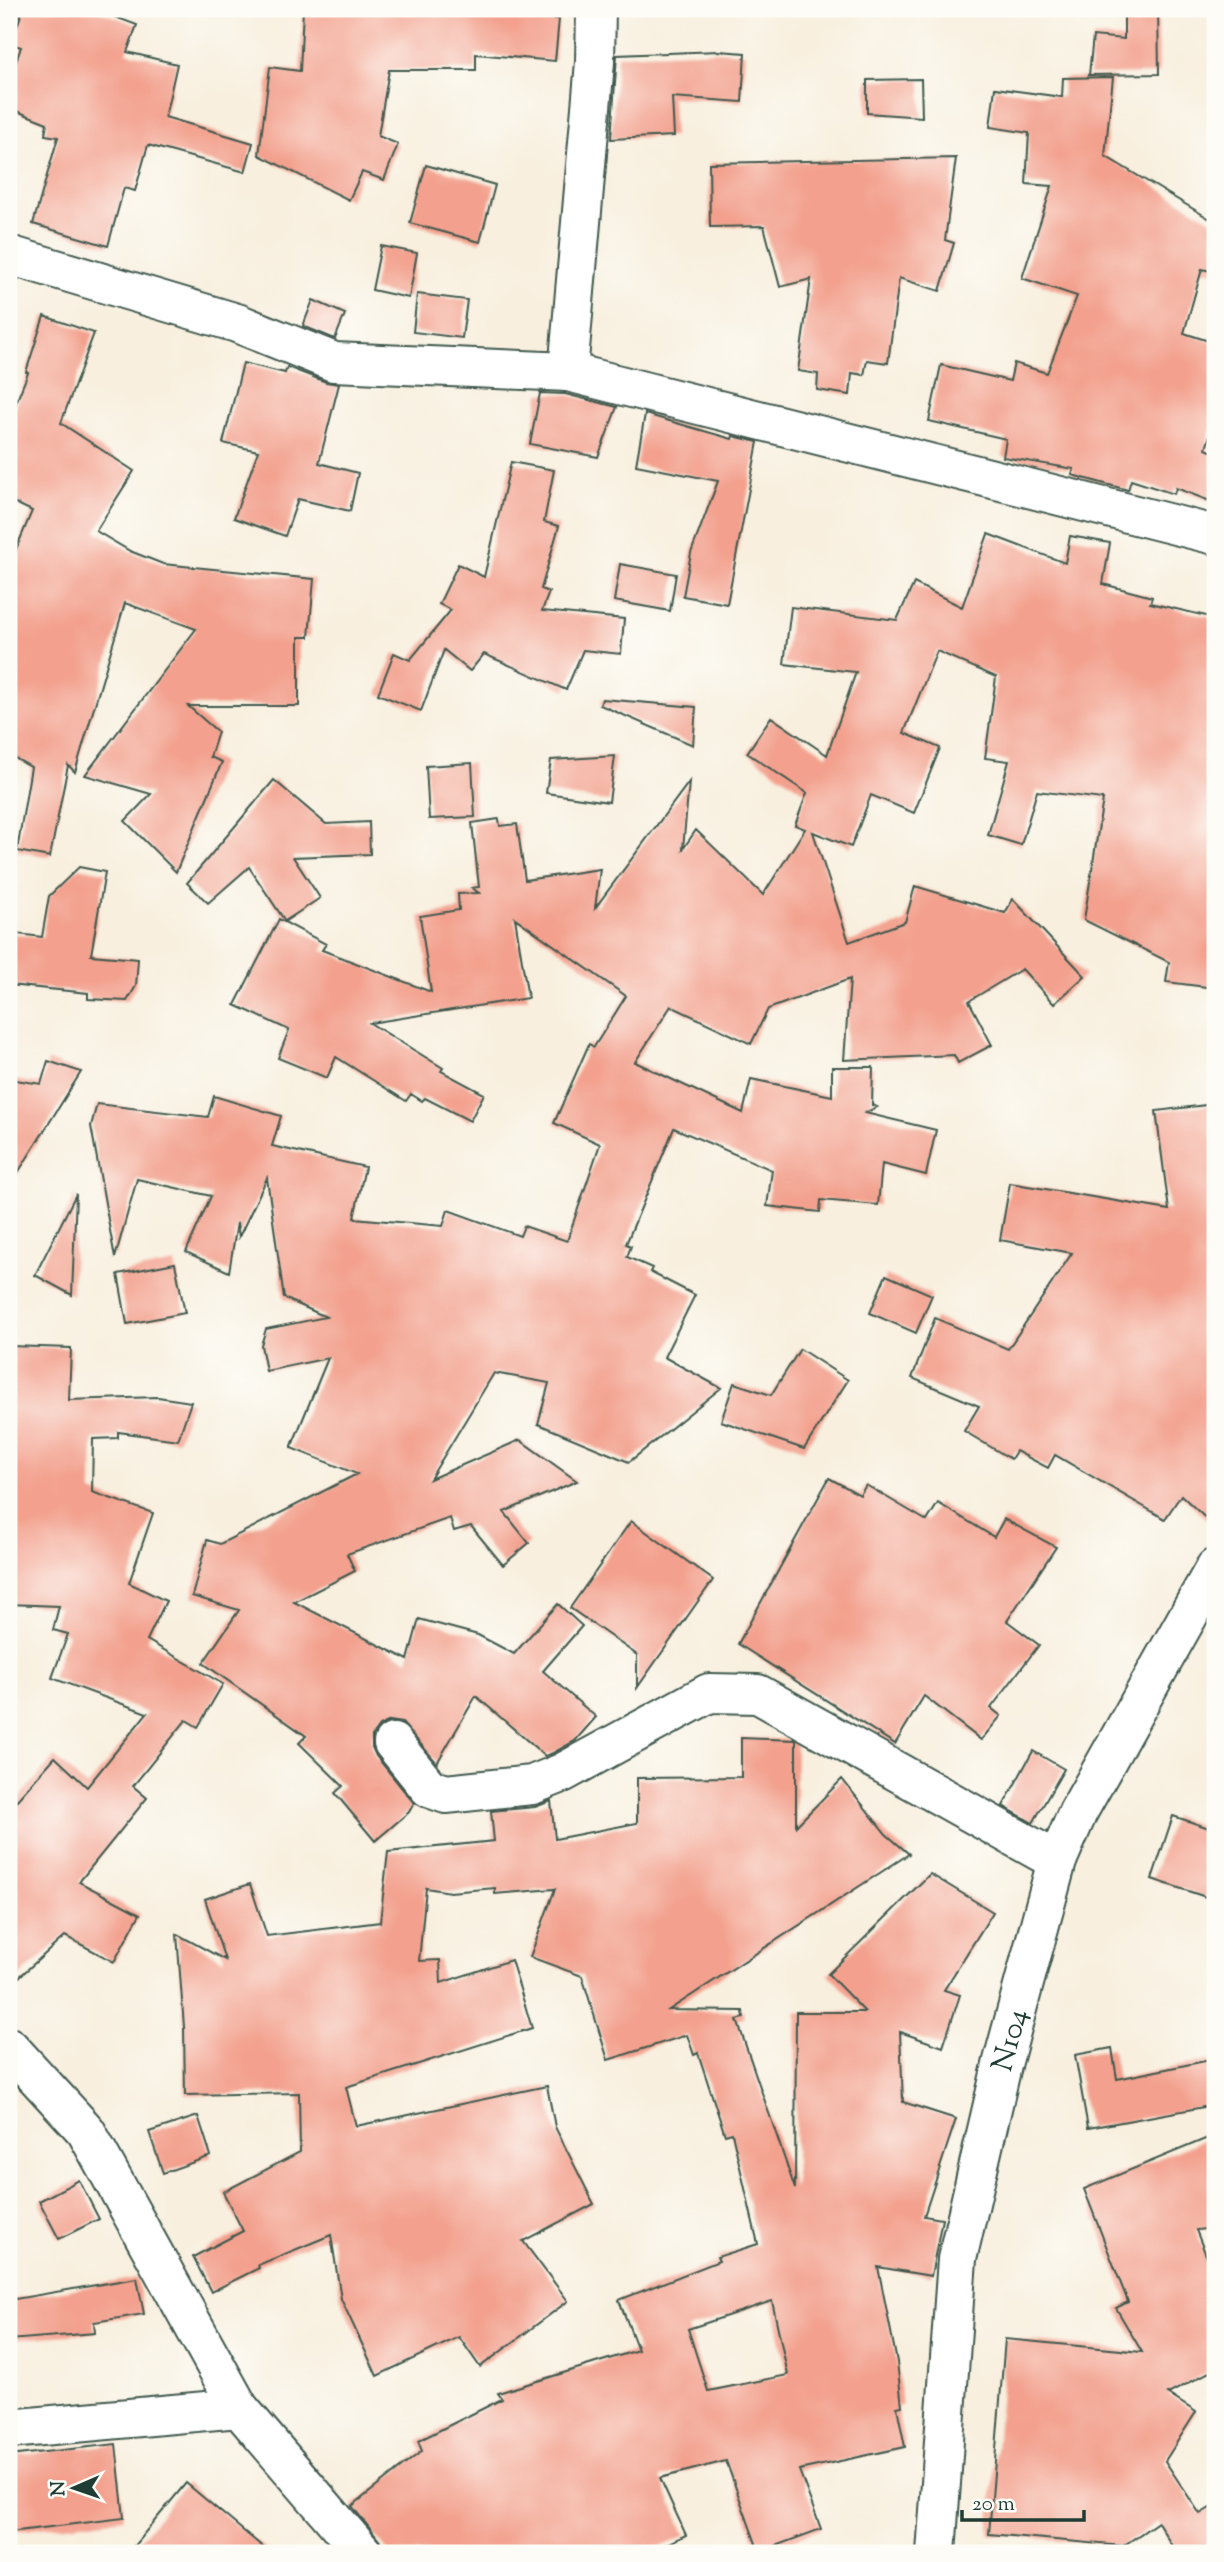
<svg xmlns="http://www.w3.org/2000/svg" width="1224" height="2562" viewBox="0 0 1224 2562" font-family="'Sorts Mill Goudy',serif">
  <rect width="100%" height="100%" fill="#fdfcf7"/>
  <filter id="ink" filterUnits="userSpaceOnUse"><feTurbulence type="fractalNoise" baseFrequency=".0143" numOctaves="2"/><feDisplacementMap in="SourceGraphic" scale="14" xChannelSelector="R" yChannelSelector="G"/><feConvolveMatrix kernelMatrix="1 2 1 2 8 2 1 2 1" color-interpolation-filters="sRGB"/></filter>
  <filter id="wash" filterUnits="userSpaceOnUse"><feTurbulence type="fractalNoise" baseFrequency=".00686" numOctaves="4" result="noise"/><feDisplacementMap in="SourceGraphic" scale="28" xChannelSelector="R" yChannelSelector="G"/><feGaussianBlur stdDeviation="1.57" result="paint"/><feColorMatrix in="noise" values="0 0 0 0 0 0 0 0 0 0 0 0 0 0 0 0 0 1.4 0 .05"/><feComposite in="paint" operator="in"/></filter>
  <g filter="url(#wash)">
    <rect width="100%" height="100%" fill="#f8efde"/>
    <g id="blocks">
      <!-- building -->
      <g fill="#f3a18e" fill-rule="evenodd">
        <path d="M23 9H94L137 25 127 52 177 64 165 117 253 143 245 172 148 145 135 191 124 188 108 246 33 224 58 137 45 135 47 123 9 108V82L21 47 11 44Z"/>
        <path d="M303 9H477L559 19 555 61 476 54V70H389L378 136 398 144 384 180 362 172 349 200 259 155 270 67 300 71Z"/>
        <path d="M1124 9H1158L1159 74 1089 75 1093 36 1124 39Z"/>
        <path d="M719 51 745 53 742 102 672 97 674 136 611 139 617 55Z"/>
        <path d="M1113 77 1105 156 1215 222V272L1202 269 1184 333 1215 343V418L1206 449 1215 453V503L1176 488 1174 494 1131 480 1128 490 1072 475 1074 469 1003 457 1006 439 929 421 941 365 1010 381 1014 363 1047 373 1077 296 1022 278 1052 186 1026 184 1029 133 990 127 995 88 1062 97 1063 78Z"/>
        <path d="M921 79 922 117 867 113V80Z"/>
        <path d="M956 158 945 240 954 243 940 291 899 278 888 363 867 360 864 375 852 373 850 395 817 390 818 374 798 371 811 279 780 287 764 226 710 227 709 163Z"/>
        <path d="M426 165 495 185 480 242 410 223Z"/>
        <path d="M381 246 417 253 409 298 372 290Z"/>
        <path d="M417 294 467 300 462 338 413 332Z"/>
        <path d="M313 300 345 314 335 339 303 326Z"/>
        <path d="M44 316 94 333 61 423 134 471 96 531 130 551 163 564 314 579 309 637H299V706H188L218 732 210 757 222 762 176 872 125 821 151 794 85 775 196 629 125 603 75 772 68 765 50 857 17 851 31 767 9 755V566L32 511 9 500V420L28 373 26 372Z"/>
        <path d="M243 363 285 373 287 367 326 382 339 384 319 463 358 473 350 511 298 499 285 536 234 518 258 451 223 443Z"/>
        <path d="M540 393 565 394 617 407 598 457 530 444Z"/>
        <path d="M645 414 732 439 733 436 758 442 727 604 683 596 691 553 718 481 636 465Z"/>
        <path d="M511 462 554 470 544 522 559 526 541 589 549 592 542 611 624 619 621 654 583 650 566 690 484 654 470 671 444 650 421 711 378 694 394 653 410 660 451 610 439 604 458 564 484 577Z"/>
        <path d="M988 534 1065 563 1070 536 1110 543 1103 584 1152 597 1150 603 1215 618V988L1166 982 1169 962 1084 920 1103 799 1037 791 1021 845 988 835 1009 761 985 758 996 677 937 651 904 733 940 748 914 813 871 795 851 847 813 832 849 942 905 922 915 886 1005 913 1013 899 1085 976 1054 1004 1022 969 969 1001 992 1045 958 1063 954 1055 844 1060 850 979 768 1009 751 1044 671 1006 635 1062 743 1113 751 1079 832 1096V1067H873L872 1105 877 1107 865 1113 936 1130 926 1175 882 1164 878 1205 821 1200 820 1212 767 1206 772 1170 674 1128 626 1244 631 1246 627 1257 652 1268 650 1272 695 1295 664 1357 721 1388 629 1462 538 1424 549 1383 494 1373 430 1479 520 1440 577 1481 504 1512 529 1543 503 1565 471 1526 454 1531 450 1518 347 1554 355 1571 294 1602 408 1660 419 1619 478 1635 514 1654 558 1604 582 1626 543 1671 596 1717 575 1741 553 1753 545 1756 476 1696 437 1763 402 1723 390 1721 379 1726 372 1736V1747L376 1756 414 1803 409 1812 375 1841 335 1793 343 1786 299 1743 306 1736 203 1663 239 1610 192 1596 207 1540 220 1544 357 1474 291 1448 328 1358 266 1371 261 1345 266 1329 326 1317 284 1298 267 1178 239 1237 237 1223 229 1272 186 1252 211 1196 137 1179 115 1258 91 1126 97 1104 208 1117 214 1096 281 1116 272 1146 365 1167 354 1218 443 1226 448 1210 520 1236 524 1226 567 1241 600 1144 554 1123 589 1044 594 1047 626 996 515 918 528 998 370 1023 443 1068 441 1071 484 1094 470 1121 425 1098 422 1101 411 1094 406 1101 336 1057 327 1078 278 1058 289 1030 235 1005 279 919 326 944 322 950 431 992 420 916 459 910 458 894 479 893 472 888 479 887 472 823 499 819 500 826 517 824 525 880 600 869 595 908 689 782 683 849 696 830 763 895 805 829 795 825 807 793 747 753 771 717 827 755 856 672 784 664 791 607 897 620 914 583 962 607Z"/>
        <path d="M620 564 676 574 670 611 614 601Z"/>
        <path d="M602 699 696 707 693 745 600 705Z"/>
        <path d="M615 756 609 802 546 793 551 760Z"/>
        <path d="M472 763 475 817 429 819 426 766Z"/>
        <path d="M274 780 326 824 369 822 370 854 293 857 320 898 285 921 249 867 208 903 187 883Z"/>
        <path d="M79 867 105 872 91 955 138 959 136 986 127 1001 88 999V993L9 985V933L42 937 49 896Z"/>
        <path d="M48 1061 81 1072 9 1187V1079L41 1084Z"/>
        <path d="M1215 1104V1527L1181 1495 1165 1519 1055 1455 1048 1468 1016 1451 1011 1459 964 1431 979 1406 912 1378 935 1318 1008 1349 1072 1253 1000 1240 1010 1183 1169 1210 1156 1111Z"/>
        <path d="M76 1194 72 1295 35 1275Z"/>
        <path d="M175 1263 185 1313 127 1324 118 1274Z"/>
        <path d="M886 1275 932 1295 916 1333 870 1313Z"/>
        <path d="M9 1346 71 1348 69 1400 158 1397 191 1402 178 1440 118 1432V1438L93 1439 92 1492 153 1513 129 1583 166 1601 147 1640 223 1684 198 1727 186 1720 133 1786 147 1798 79 1882 140 1914 114 1962 65 1936 9 1986V1809L55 1757 87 1787 147 1713 52 1678 68 1634 53 1630 59 1606 9 1604Z"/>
        <path d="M800 1349 848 1380 804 1449 721 1421 734 1383 771 1395Z"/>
        <path d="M829 1478 860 1495 866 1485 927 1521 938 1503 994 1537 1004 1519 1056 1547 1007 1621 1039 1645 991 1708 1001 1716 981 1740 924 1696 895 1744 738 1644Z"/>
        <path d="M631 1521 713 1580 637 1688V1655L570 1608Z"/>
        <path d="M741 1738 796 1740V1826L842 1779 886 1834 909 1854 669 2010 743 2011 744 2018 737 2020 795 2189 796 2012H865L828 1974 930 1874 993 1912 944 1990 960 1995 943 2047 900 2032 903 2102 956 2119 924 2216 942 2219 931 2276 878 2267 897 2362 902 2406 897 2407 905 2447 799 2470 821 2529 759 2552 726 2461 660 2478 686 2535 647 2553H389L352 2506 422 2451 418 2441 502 2399 498 2393 638 2350 619 2300 719 2261 717 2257 758 2244 732 2133 725 2135 698 2053 694 2055 687 2035 608 2060 582 1976 530 1957 555 1889 495 1894V1888L450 1892 426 1888 419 1961 440 1960 441 1983 511 1960 532 2028 346 2087 356 2126 547 2086 555 2127 594 2204 523 2241 568 2301 480 2367 459 2337 377 2376 341 2299 331 2235 258 2265 259 2268 211 2292 193 2257 243 2231 223 2192 300 2152 299 2093 185 2095 184 2027 177 1934 225 1960 205 1899 250 1884 267 1936 380 1922 388 1852 494 1841 491 1811 535 1807 551 1801 555 1839 637 1823V1778L741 1777ZM772 2301 788 2375 708 2391 688 2329Z"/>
        <path d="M1033 1751 1064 1769 1033 1823 1003 1806Z"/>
        <path d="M1173 1816 1215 1830V1900L1152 1879Z"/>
        <path d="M1112 2048 1117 2079 1215 2059V2105L1088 2128 1075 2055Z"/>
        <path d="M198 2116 211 2156 163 2173 149 2132Z"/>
        <path d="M1215 2135V2228L1196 2230 1215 2278V2369L1168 2394 1196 2412 1165 2461 1200 2514 1215 2505V2553H1176L1158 2522 1123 2546 989 2534 1005 2339 1142 2352 1116 2308 1128 2302 1084 2189Z"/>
        <path d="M79 2180 99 2219 59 2239 39 2201Z"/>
        <path d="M137 2278 144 2314 94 2322 95 2333 9 2340V2300Z"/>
        <path d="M116 2444 124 2518 9 2532V2456Z"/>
        <path d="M186 2483 270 2553H128Z"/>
      </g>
    </g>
  </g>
  <g filter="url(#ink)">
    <use href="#blocks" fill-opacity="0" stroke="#40584e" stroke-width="2"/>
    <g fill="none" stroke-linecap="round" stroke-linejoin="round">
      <!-- minor casing -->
      <g stroke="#40584e" stroke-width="42">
        <g id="minor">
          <path d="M9 255 237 323 334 362 568 372 595 62 596 9"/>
          <path d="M568 372 1215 535"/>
          <path d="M393 1743 429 1788 446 1794 532 1785 562 1773 709 1693 758 1694 1057 1861"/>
          <path d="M9 2047 86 2131 239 2408 363 2553"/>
          <path d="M9 2429 239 2408"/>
          <path id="s1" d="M936 2553 957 2259 1003 2061 1057 1861 1078 1812 1215 1568"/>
        </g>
      </g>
      <!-- minor -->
      <use href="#minor" stroke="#fff" stroke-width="38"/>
    </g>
  </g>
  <g text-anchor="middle" stroke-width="5" stroke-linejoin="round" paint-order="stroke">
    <!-- street labels -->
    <g font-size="30" fill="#1f3d34" stroke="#fdfcf7">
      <text dy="10" stroke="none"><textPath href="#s1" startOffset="520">N104</textPath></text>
    </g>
  </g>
  <!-- margin -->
  <rect width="1224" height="2562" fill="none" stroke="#fdfcf7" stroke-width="35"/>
  <!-- north arrow -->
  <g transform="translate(74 2488) rotate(268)" stroke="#fdfcf7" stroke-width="5" paint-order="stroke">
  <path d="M0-5L12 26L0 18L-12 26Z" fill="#1f3d34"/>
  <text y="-10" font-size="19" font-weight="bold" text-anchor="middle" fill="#1f3d34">N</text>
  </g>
  <!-- scale -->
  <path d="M962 2510v10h122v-10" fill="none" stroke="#1f3d34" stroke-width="3.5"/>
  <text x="972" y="2510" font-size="21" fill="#1f3d34" stroke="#fdfcf7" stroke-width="5" paint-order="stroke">20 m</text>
</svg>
